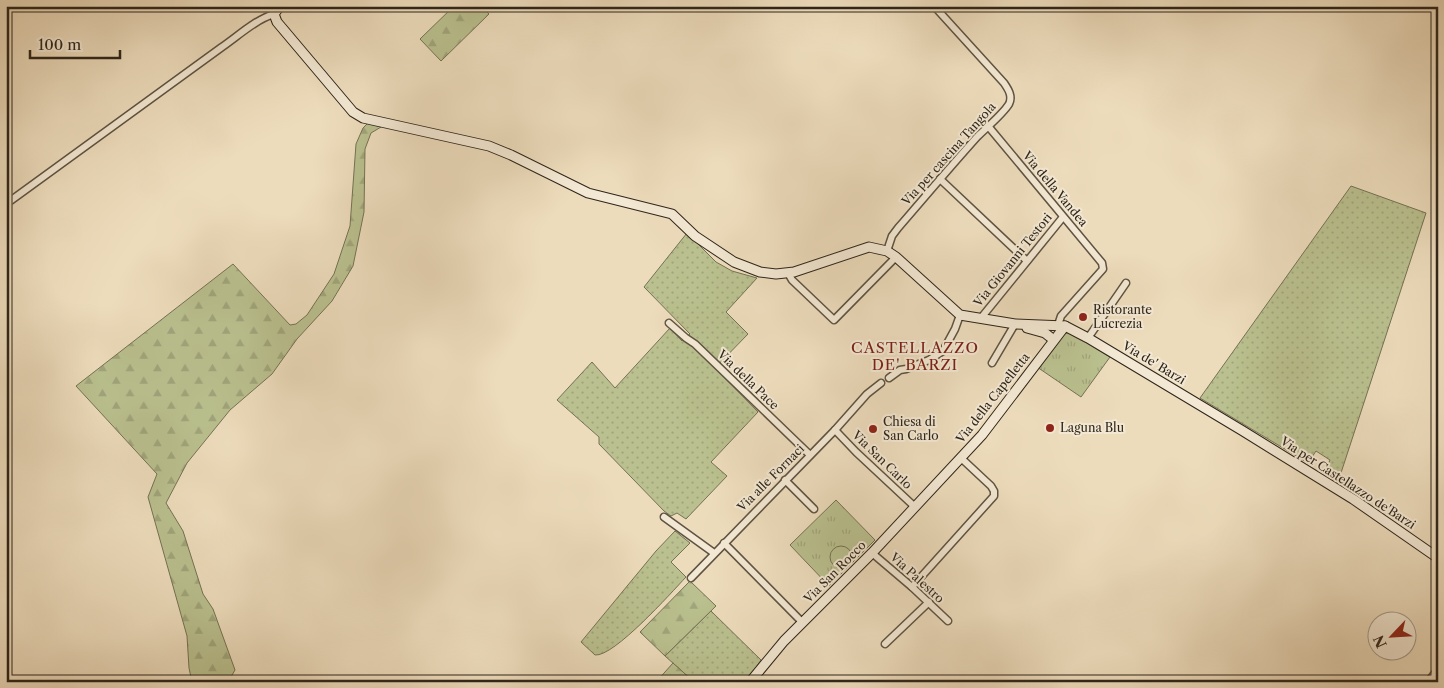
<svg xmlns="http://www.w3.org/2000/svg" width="1444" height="688" viewBox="0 0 1444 688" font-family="'Libre Caslon Text',serif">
  <defs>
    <pattern id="grass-dots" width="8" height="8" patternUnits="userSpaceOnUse" patternTransform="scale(1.25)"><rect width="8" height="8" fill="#bac08f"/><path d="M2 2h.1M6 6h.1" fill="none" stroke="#a0a57b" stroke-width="1.8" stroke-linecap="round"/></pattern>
    <pattern id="forest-firs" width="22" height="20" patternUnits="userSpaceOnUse" patternTransform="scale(1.25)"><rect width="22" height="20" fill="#bac08f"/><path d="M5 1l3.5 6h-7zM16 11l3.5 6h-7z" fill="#a0a57b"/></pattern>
    <pattern id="park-tufts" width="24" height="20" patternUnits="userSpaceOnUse" patternTransform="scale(1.25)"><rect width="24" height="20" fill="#bac08f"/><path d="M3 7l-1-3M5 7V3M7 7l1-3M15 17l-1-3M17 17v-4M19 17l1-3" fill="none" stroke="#a0a57b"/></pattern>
  </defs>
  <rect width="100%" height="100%" fill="#eddcbc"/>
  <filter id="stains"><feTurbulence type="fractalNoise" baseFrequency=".004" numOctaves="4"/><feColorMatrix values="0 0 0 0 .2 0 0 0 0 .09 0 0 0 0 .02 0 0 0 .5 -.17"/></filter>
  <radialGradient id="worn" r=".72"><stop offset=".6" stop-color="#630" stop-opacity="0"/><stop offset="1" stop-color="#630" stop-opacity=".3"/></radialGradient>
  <!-- grass -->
  <g fill="url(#grass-dots)" stroke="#747254">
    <path d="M1351 186 1426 213 1338 482 1324 473 1330 460 1316 451 1308 463 1200 398Z"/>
    <path d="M687 233 716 262 732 271 757 278 726 312 748 334 715 368 758 412 711 462 727 476 686 519 677 513 671 516 664 511 599 444V437L557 400 592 362 615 388 670 328 682 341 690 334 644 287Z"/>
    <path d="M675 531 690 543 671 562 686 577C671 593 614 657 595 655L581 642 656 551Z"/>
    <path d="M711 611 761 660 746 682H694L665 656Z"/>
  </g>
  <!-- forest -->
  <g fill="url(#forest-firs)" stroke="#747254">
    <path d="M454 6H481L489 14 441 61 420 39Z"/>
    <path d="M368 123 381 127 371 133 365 149 364 212 353 266 332 301 297 339 272 374 230 410 187 463 166 503 183 531 203 594 213 609 235 670 228 682H192L189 668 187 636 148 497 157 474 76 386 233 264 290 325 296 324 307 315 334 274 350 226 356 144 363 128Z"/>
    <path d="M690 581 716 606 665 656 640 632Z"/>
    <path d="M673 663 694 682H656Z"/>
  </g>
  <!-- park -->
  <g fill="url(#park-tufts)" stroke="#747254">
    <path d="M1067 333 1073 334 1110 357 1081 397 1037 367 1062 335Z"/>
    <path d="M836 500 875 540 829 586 790 545Z"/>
  </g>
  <!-- pitch -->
  <circle fill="#bac08f" stroke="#747254" cx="841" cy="557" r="11"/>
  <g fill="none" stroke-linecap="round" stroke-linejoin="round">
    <!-- street casing -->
    <g stroke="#5e5342" stroke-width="9">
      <g id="street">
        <path d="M988 126 1102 263 1103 269 1061 316 1058 325"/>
        <path d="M940 179 1027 261"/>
        <path d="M6 204 222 47C238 36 255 20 274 14"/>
        <path d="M887 251 892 236 898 228C924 198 950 167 977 137 986 128 1003 114 1009 104 1013 96 1008 89 1004 83L934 6"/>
        <path d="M788 273 792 280 834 320 896 257"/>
        <path d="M981 318 1063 217"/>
        <path d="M669 323 686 338 695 344 810 455"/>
        <path d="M1088 338 1126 283"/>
        <path d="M992 363 1015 324"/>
        <path d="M889 378 900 370 906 369 929 360 943 351 955 329 960 315"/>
        <path d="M835 430 856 452 915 507"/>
        <path d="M785 480 814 509"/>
        <path d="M664 517 714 553"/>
        <path d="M724 543 802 622"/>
        <path d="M872 553 912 587 948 621"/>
        <path d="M691 578 835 430 867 394 881 383"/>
        <path d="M912 587 994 496V491L991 486 961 458"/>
        <path d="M885 644 929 602"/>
        <path d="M1428 682 1438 669"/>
      </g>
    </g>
    <!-- secondary casing -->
    <g stroke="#2e251a" stroke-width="11">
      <g id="secondary">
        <path d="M280 6 274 14 277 22 353 112 363 118 489 146 511 155 588 193 672 214 695 236 734 262 760 272 776 274 794 272 869 247 887 251 896 257 960 315 1015 324 1065 326 1088 338 1243 431 1353 499 1438 558"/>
        <path d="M1027 328 1045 333 1050 337"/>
        <path d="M750 682 784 641 872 553 982 435 1065 326"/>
      </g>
    </g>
    <!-- street -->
    <use href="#street" stroke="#f3e8d3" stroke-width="6"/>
    <!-- secondary -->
    <use href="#secondary" stroke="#f3e8d3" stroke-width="9"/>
  </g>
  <!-- markers -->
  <g fill="#8f2418" stroke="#f3e8d3" stroke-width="2">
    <circle cx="1083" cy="317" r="5"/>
    <circle cx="1050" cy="428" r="5"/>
    <circle cx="873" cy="429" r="5"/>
  </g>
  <g text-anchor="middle" stroke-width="4" stroke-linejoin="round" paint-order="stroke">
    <!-- street labels -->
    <g font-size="12" fill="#2e251a" stroke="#f3e8d3">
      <text transform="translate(949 154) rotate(-48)" y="4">Via per cascina Tangola</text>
      <text transform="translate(1055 189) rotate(50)" y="4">Via della Vandea</text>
      <text transform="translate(1013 260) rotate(-51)" y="4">Via Giovanni Testori</text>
      <text transform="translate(1154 363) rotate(31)" y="4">Via de' Barzi</text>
      <text transform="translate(748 380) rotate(44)" y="4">Via della Pace</text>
      <text transform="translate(993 398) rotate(-52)" y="4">Via della Capelletta</text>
      <text transform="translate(882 460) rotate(44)" y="4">Via San Carlo</text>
      <text transform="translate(771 478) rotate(-45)" y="4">Via alle Fornaci</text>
      <text transform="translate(1348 483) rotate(33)" y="4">Via per Castellazzo de'Barzi</text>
      <text transform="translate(835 572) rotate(-45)" y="4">Via San Rocco</text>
      <text transform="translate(917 578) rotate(42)" y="4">Via Palestro</text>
    </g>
    <!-- poi labels -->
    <g font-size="12" fill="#2e251a" stroke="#f3e8d3" text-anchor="start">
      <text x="1093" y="314">Ristorante<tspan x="1093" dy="14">Lucrezia</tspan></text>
      <text x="883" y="426">Chiesa di<tspan x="883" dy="14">San Carlo</tspan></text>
      <text x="1060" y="432">Laguna Blu</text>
    </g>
    <!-- quarter labels -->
    <g font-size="15" letter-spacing="1" fill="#7a1f14" stroke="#f3e8d3">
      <text x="915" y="353">CASTELLAZZO<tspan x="915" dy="17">DE' BARZI</tspan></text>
    </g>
  </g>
  <!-- margin -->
  <rect width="1444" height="688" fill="none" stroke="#eddcbc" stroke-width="25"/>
  <rect x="8" y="8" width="1429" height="673" fill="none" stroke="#2e251a" stroke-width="2.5"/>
  <rect x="12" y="12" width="1419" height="663" fill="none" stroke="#2e251a"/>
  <!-- north arrow -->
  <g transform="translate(1392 636) rotate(245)"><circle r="24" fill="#f3e8d3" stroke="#a49a89"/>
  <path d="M0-4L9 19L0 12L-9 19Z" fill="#8f2418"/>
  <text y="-8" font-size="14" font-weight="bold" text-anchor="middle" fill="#2e251a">N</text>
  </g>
  <!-- scale -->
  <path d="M30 50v8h90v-8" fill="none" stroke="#2e251a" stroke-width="2.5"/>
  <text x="38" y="50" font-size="15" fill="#2e251a" stroke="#f3e8d3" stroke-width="4" paint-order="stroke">100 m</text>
  <rect width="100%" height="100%" filter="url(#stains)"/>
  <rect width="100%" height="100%" fill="url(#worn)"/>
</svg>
